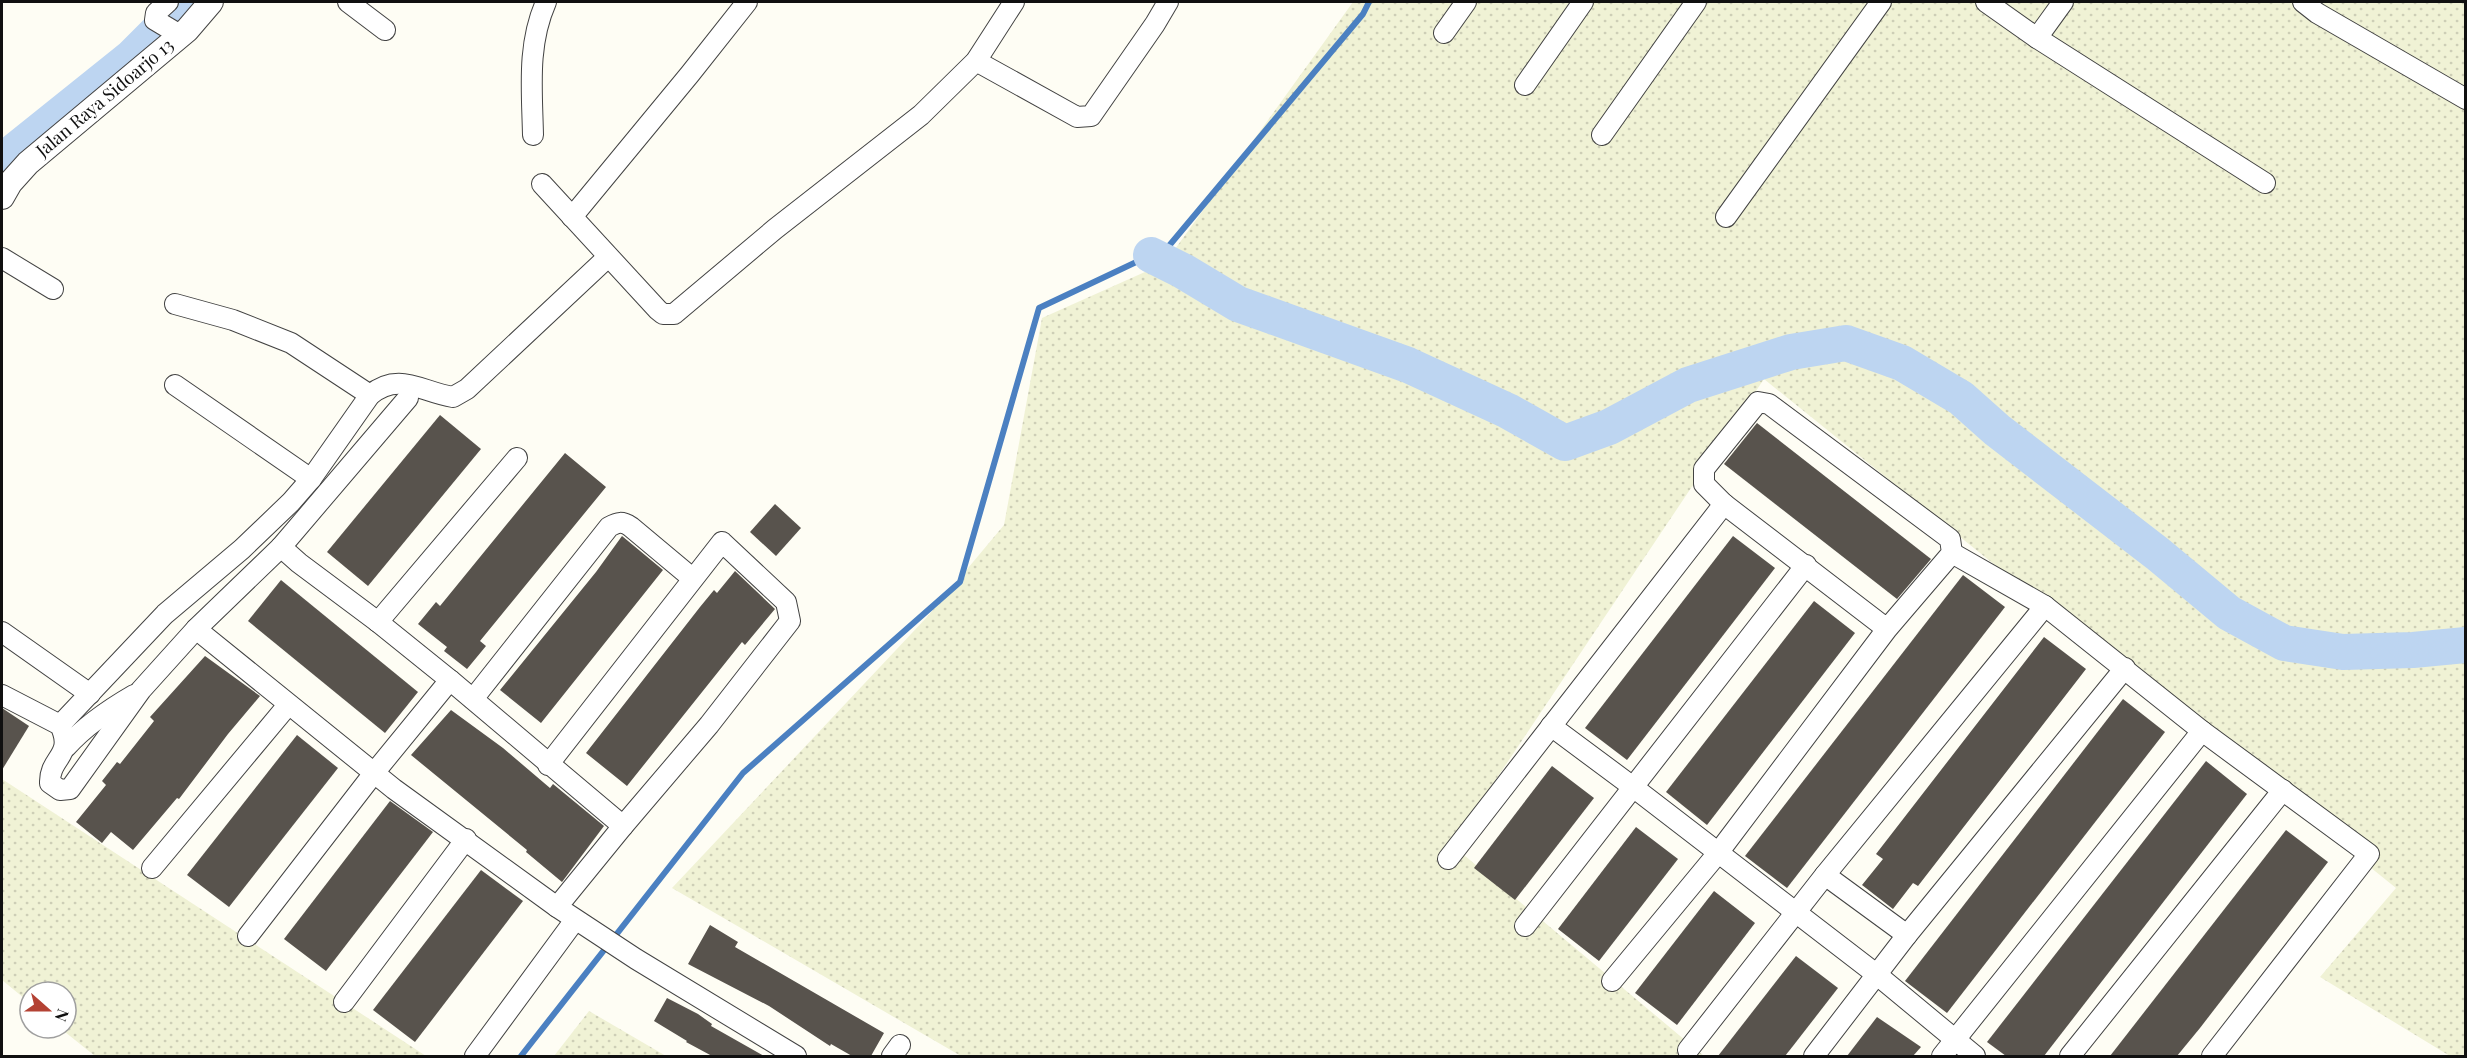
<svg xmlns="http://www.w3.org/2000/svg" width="2467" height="1058" viewBox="0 0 2467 1058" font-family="'Playfair Display',serif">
  <defs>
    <pattern id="farmland-dots" width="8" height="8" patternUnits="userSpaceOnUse" patternTransform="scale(1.5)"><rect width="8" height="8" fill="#f0f2d5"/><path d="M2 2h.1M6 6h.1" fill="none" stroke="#cdceb6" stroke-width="1.8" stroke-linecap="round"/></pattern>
  </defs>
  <rect width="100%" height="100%" fill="#fefdf4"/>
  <!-- farmland -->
  <g fill="url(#farmland-dots)">
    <path d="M1353 2H2465V1056H2450L2320 977 2396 888 1764 379 1452 845 1704 1056H961L672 888 927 617 1004 525 1042 318 1165 263Z"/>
    <path d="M2 779 426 1056H95L60 1028H66V992H30V1003L2 980Z"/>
    <path d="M589 1011 666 1056H554Z"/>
  </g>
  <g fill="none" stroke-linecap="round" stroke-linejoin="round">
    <!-- stream -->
    <path stroke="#4b80c1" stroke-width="6" d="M521 1056 743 773 960 582 1039 308 1168 247 1363 14 1369 2"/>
    <!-- river -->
    <g stroke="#bdd5f1" stroke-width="36">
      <path d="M2 172 16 150 132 57 187 2"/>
      <path d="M1151 255 1183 271 1238 304 1408 365 1508 411 1565 443 1609 427 1688 385 1791 352 1846 343 1902 363 1961 398 1997 430 2158 554 2229 613 2284 643 2343 652 2413 650 2466 645"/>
    </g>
  </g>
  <!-- building -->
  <g fill="#58534d">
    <path d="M440 415 481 449 368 586 327 552Z"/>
    <path d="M1757 423 1931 559 1897 599 1724 464Z"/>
    <path d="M565 453 606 487 480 641 486 646 467 669 444 651 447 647 418 624 436 602 440 606Z"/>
    <path d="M775 504 801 528 776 556 750 532Z"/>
    <path d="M622 536 663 570 541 723 500 690 596 572Z"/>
    <path d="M1733 536 1775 568 1627 760 1585 728Z"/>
    <path d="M735 571 775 609 745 645 742 642 627 786 586 753 700 607 714 590 717 593Z"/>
    <path d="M1963 575 2005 607 1787 888 1745 856Z"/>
    <path d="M281 580 418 692 385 733 248 621Z"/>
    <path d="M1814 601 1855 633 1707 825 1666 792Z"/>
    <path d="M2044 637 2086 669 1918 886 1913 883 1893 909 1862 885 1883 859 1876 854Z"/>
    <path d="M205 656 260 696 228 734 179 799 177 798 133 850 111 832 102 843 76 822 106 785 102 781 117 762 120 764 154 721 150 717Z"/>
    <path d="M2123 699 2165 732 1947 1013 1905 981Z"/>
    <path d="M2 708 29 726 2 770Z"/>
    <path d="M451 710 503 748 550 788 553 784 604 826 562 882 526 852 527 850 411 755Z"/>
    <path d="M297 735 338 768 229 907 187 875Z"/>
    <path d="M2206 761 2247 794 2044 1056H2006L1987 1042Z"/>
    <path d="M1552 766 1594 798 1515 900 1474 868Z"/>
    <path d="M390 801 433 832 326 971 284 939Z"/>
    <path d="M1636 827 1678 859 1599 961 1558 929Z"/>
    <path d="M2286 830 2328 862 2200 1028 2177 1056H2110Z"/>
    <path d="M481 870 523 901 415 1042 373 1010Z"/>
    <path d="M1714 891 1755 923 1677 1025 1635 993Z"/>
    <path d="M710 925 738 942 735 947 884 1033 871 1056H852L831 1044 830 1046 769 1006 688 964Z"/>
    <path d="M1796 956 1838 988 1793 1046 1785 1056H1718Z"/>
    <path d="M667 998 698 1014 712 1024 711 1026 764 1056H712L686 1042 687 1041 654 1021Z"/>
    <path d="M1877 1017 1921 1047 1913 1056H1847Z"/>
  </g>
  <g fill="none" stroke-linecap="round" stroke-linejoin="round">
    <!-- minor casing -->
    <g stroke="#434343" stroke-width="22">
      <g id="minor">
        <path d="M168 2 156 13 155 20 180 35"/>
        <path d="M348 2 385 30"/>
        <path d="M1986 2 2037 38 2265 183"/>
        <path d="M2303 2 2317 13 2466 99"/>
        <path d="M1444 33 1466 2"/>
        <path d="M2037 38 2063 2"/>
        <path d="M976 61 1077 117 1091 116 1155 24 1168 2"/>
        <path d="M1525 85 1583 2"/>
        <path d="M533 135C532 89 527 45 546 2"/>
        <path d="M1602 135 1696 2"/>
        <path d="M542 184 658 310 663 314H674L775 229 921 115 976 61 1014 2"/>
        <path d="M572 217 690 74 747 2"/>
        <path d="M1726 217 1881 2"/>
        <path d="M2 258 53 289"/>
        <path d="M175 304 233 320 291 343 370 395"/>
        <path d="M175 385 311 479"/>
        <path d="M281 547 408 398"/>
        <path d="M1952 553 2045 606 2202 731 2369 854 2212 1056"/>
        <path d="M378 622 517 458"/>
        <path d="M196 629 394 789 557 907"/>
        <path d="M2 632 90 694"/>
        <path d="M2 695 60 725C75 756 49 757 50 783L60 790 70 789 141 690 196 629 281 547 299 563 378 622 450 680 623 826 557 907 636 959 796 1056"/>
        <path d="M473 699 609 527C618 522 622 521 631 527L692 578"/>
        <path d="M60 725 165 614 242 549 291 502 311 479 370 395C399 371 421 392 453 397L467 389 608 257"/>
        <path d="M1551 726 1633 787 1876 974 1975 1056"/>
        <path d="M66 747C86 725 108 710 134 695"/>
        <path d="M548 765 722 542 786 602 790 621 709 725 623 826"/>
        <path d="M1448 859 1724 504"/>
        <path d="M152 868 288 705"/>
        <path d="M1825 875 1907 935"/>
        <path d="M1525 926 1806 565"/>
        <path d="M248 936 374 773 450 680"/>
        <path d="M1612 981 1718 853 1887 629 1952 553 1950 539 1769 404 1758 402 1704 469V484L1724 504 1887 629"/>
        <path d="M344 1002 466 839"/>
        <path d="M1688 1050 1825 875 2045 606"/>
        <path d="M475 1056 575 920"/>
        <path d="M892 1056 900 1045"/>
        <path d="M1814 1056 1907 935 2125 668"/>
        <path d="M1942 1056 2202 731"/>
        <path d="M2070 1056 2283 790"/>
      </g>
    </g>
    <!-- tertiary casing -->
    <g stroke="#434343" stroke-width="26">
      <path id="tertiary" d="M2 197 10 183 28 163 187 30 211 2"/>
    </g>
    <!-- minor -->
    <use href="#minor" stroke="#fff" stroke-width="20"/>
    <!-- tertiary -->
    <use href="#tertiary" stroke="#fff" stroke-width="24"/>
  </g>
  <g text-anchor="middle" stroke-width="6" stroke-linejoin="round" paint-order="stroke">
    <!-- street labels -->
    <g font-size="18" fill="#101010" stroke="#fff">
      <text transform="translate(105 98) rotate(-40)" y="6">Jalan Raya Sidoarjo 13</text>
    </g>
  </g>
  <!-- border -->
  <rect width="2467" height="1058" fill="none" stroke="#101010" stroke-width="6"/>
  <!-- north arrow -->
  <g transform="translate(48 1010) rotate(111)"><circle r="28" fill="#ffffff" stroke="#9f9f9f" stroke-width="1.5"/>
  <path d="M0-4.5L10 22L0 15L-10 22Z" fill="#b44234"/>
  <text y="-9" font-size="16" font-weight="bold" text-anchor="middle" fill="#101010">N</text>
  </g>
</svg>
